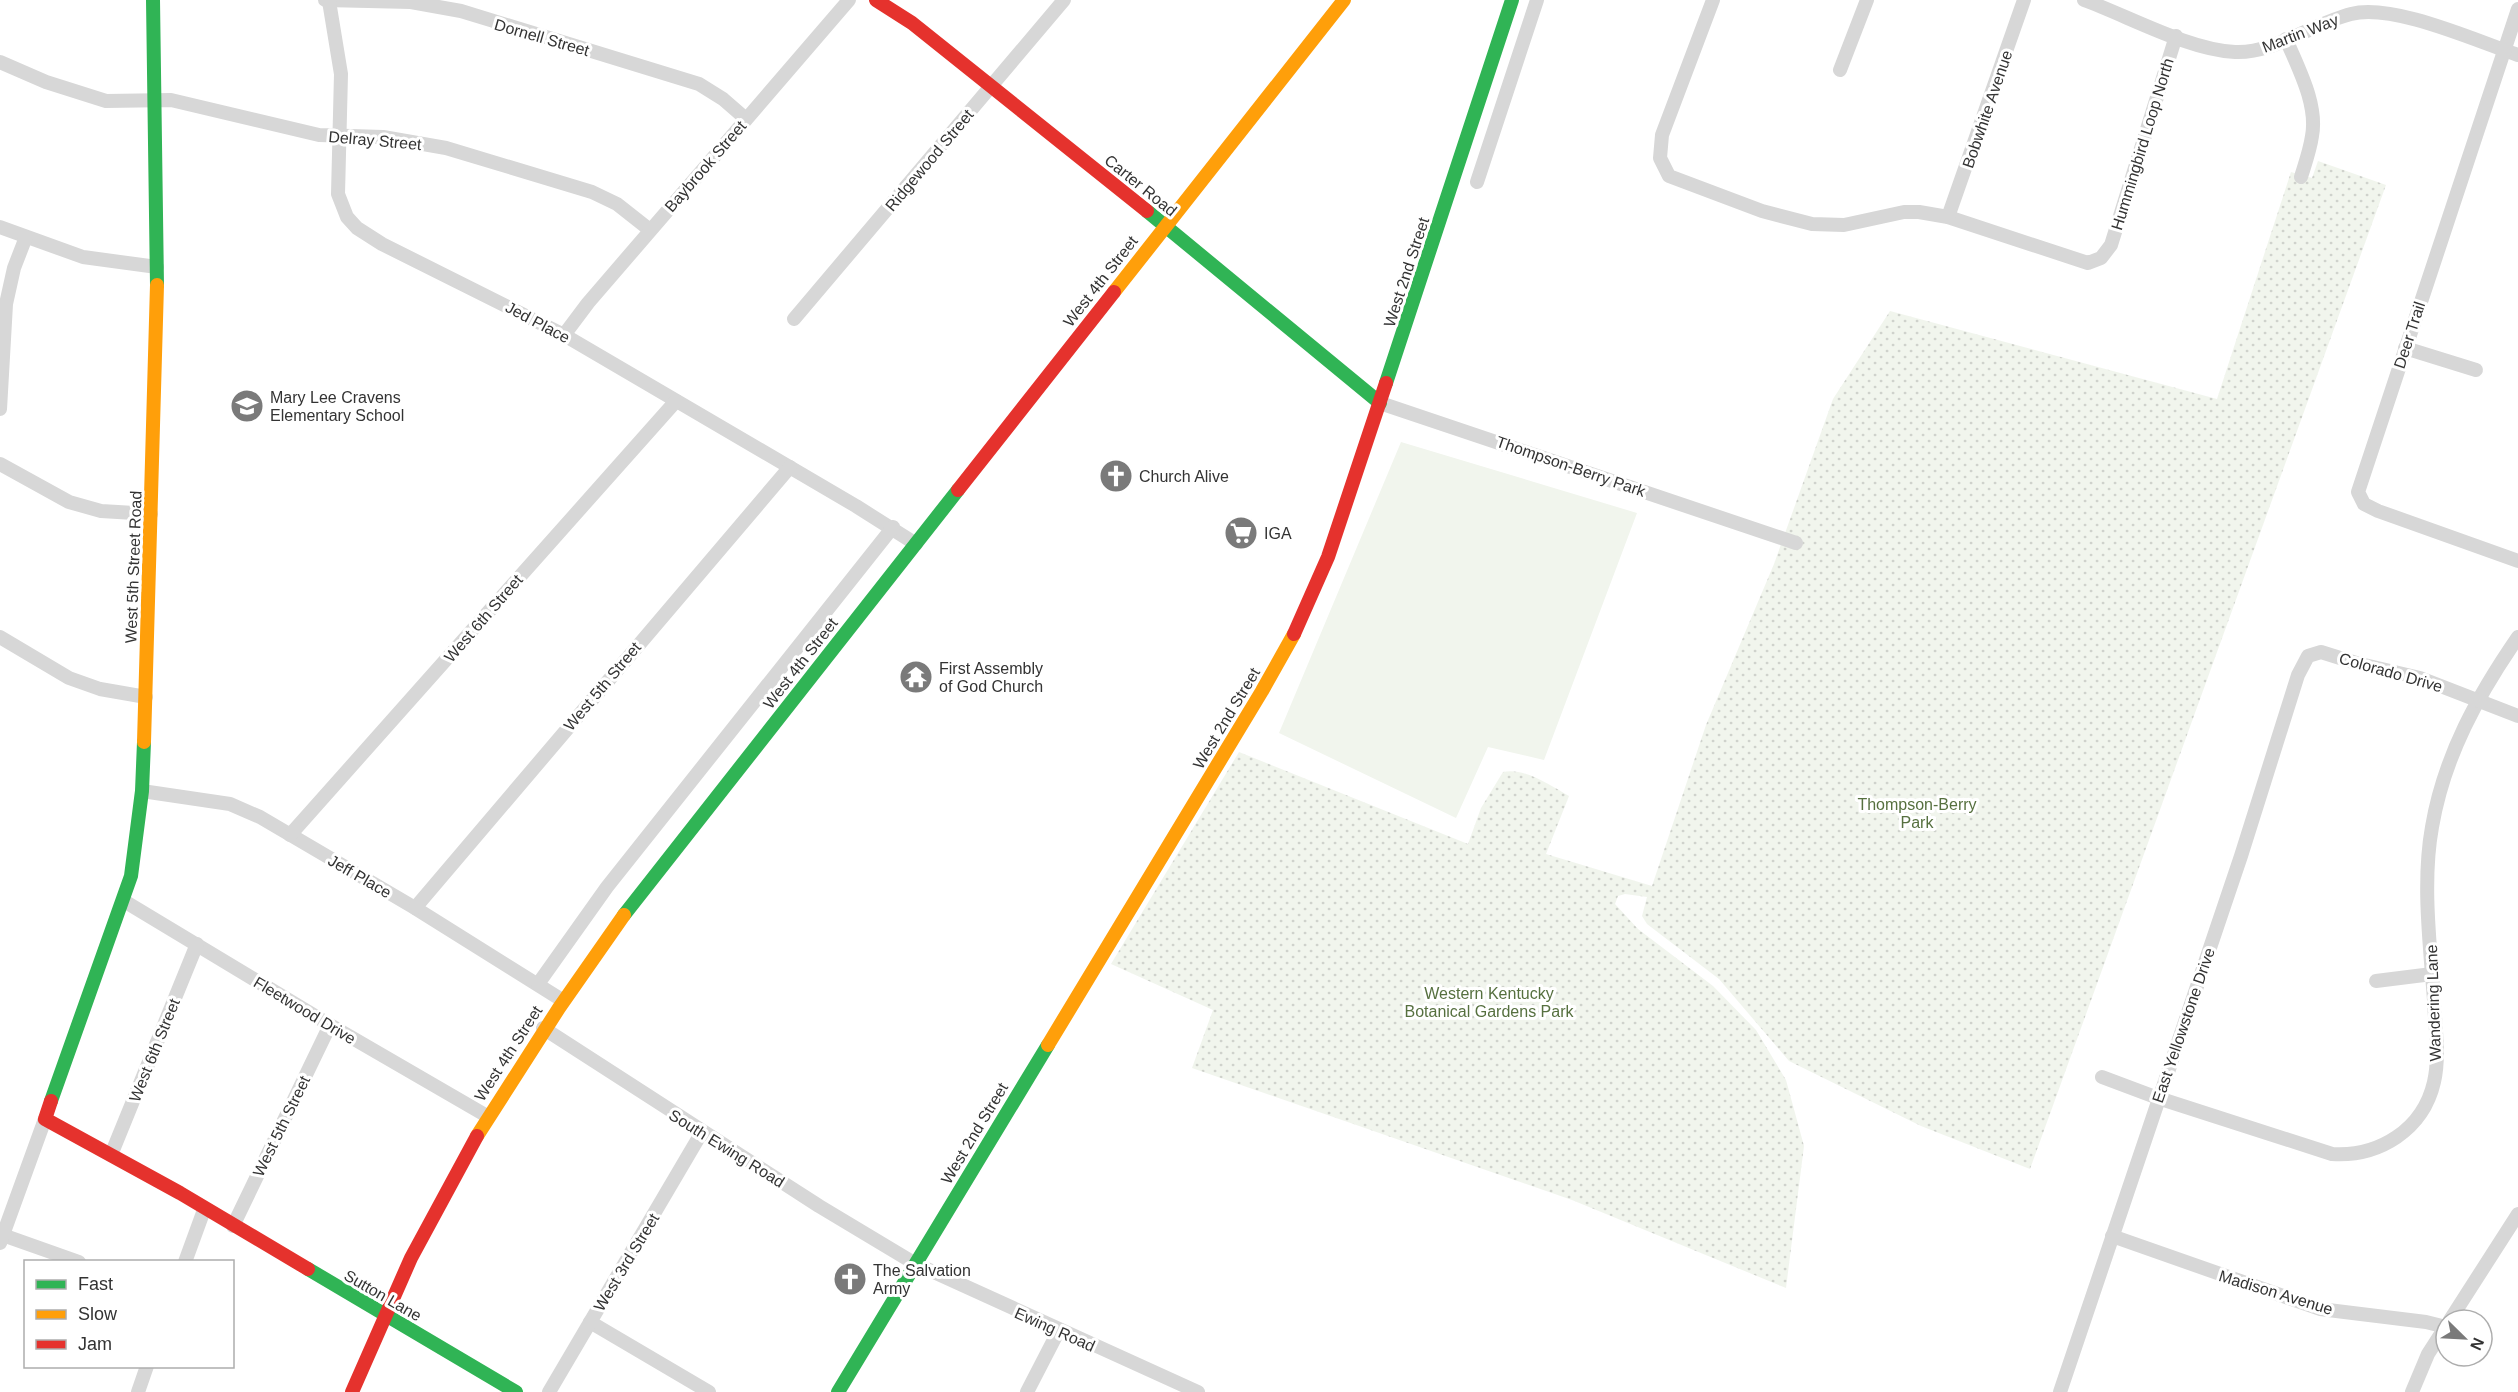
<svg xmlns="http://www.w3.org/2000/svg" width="2518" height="1392" viewBox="0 0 2518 1392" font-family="Arial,sans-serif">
  <defs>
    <pattern id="park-dots" width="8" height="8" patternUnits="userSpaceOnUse" patternTransform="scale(1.5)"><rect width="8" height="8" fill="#f1f5ed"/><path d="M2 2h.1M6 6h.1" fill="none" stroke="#cfd2cc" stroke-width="1.8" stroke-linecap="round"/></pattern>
  </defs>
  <rect width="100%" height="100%" fill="#fff"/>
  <!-- grass -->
  <path fill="#f1f5ed" d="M1401 442 1637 513 1544 760 1488 747 1456 818 1279 733Z"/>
  <!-- park -->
  <path fill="url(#park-dots)" d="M2318 161 2386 185 2030 1169 1921 1126 1789 1061 1719 979 1647 924 1642 916 1647 897 1625 894 1618 896 1615 904 1638 929 1713 986 1756 1030 1786 1080 1804 1146 1786 1288 1572 1200 1192 1068 1213 1010 1111 964 1239 752 1468 844 1481 808 1503 772C1524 767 1551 786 1569 796L1546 854 1652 886 1706 725 1774 564 1833 399 1890 311 2217 399 2291 172 2312 178Z"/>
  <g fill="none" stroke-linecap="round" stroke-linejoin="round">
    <!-- street -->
    <g stroke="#d7d7d7" stroke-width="14">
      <path d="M325 0 411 2 461 11 699 84 723 99 746 119"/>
      <path d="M1713 0 1662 135 1660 158 1669 176 1762 211 1812 224 1844 225 1904 212H1919L1948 217 2088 263 2101 258 2111 245 2176 36"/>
      <path d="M2084 0C2128 16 2189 50 2235 52 2272 54 2315 23 2351 14 2393 3 2476 41 2518 55"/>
      <path d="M329 1 341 74 338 194 347 217 357 228 382 244 564 335 856 506 916 544"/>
      <path d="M2518 9 2358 492 2364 504 2378 511 2518 561"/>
      <path d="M2286 39C2298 68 2318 104 2312 136 2310 150 2305 164 2301 177"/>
      <path d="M0 62 46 82 106 101 171 100 319 135 383 137 446 148 592 192 617 204 650 230"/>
      <path d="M1840 70 1867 0"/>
      <path d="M1477 182 1537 0"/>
      <path d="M1948 217 2024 0"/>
      <path d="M0 227 83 257 157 267"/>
      <path d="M794 319 1064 0"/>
      <path d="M564 335 588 303 849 0"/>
      <path d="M2405 348 2476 370"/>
      <path d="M1380 403 1796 543"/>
      <path d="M0 409 6 304 14 268 26 237"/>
      <path d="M0 464 69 502 101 511 151 514"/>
      <path d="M0 637 69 678 100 689 146 697"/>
      <path d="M142 791 230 804 260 817 415 908 562 1000"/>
      <path d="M290 835 676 401"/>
      <path d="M124 901 330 1025 487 1116"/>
      <path d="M415 908 790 467"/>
      <path d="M2376 981 2432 974"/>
      <path d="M538 984 607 887 893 527"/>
      <path d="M543 1028 819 1206 914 1263 1198 1392"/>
      <path d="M2102 1077 2158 1098 2332 1154C2379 1157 2423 1130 2434 1082 2440 1056 2435 1027 2434 1000 2430 944 2422 882 2432 827 2444 756 2478 695 2518 637"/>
      <path d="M111 1155 197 944"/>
      <path d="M233 1226 330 1025"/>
      <path d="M0 1234 79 1262"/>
      <path d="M2112 1236 2320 1309 2426 1322 2446 1327"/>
      <path d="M0 1243 45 1119"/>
      <path d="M185 1262 204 1210"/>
      <path d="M2450 1320 2518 1214"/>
      <path d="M590 1322 709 1392"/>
      <path d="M138 1392 147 1366"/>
      <path d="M549 1392 702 1132"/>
      <path d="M1027 1392 1059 1330"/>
      <path d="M2060 1392 2241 856 2298 675 2308 656 2321 652 2356 663 2420 678 2518 716"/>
      <path d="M2412 1392 2428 1354 2446 1326"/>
    </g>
    <!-- fast -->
    <g stroke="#30b455" stroke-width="14">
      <path d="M153 0 157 285"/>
      <path d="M1147 211 1380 403"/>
      <path d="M1386 383 1512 0"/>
      <path d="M624 915 958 490"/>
      <path d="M51 1101 131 876 142 791 144 742"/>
      <path d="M308 1269 516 1392"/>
      <path d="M838 1392 1048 1045"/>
    </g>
    <!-- slow -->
    <g stroke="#ff9f0a" stroke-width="14">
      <path d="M1114 292 1344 0"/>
      <path d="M144 742 157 285"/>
      <path d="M1048 1045 1262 691 1294 634"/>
      <path d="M477 1136 559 1008 624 915"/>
    </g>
    <!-- jam -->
    <g stroke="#e5322d" stroke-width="14">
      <path d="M876 0 912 23 1147 211"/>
      <path d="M958 490 1114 292"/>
      <path d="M1294 634 1328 557 1386 383"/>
      <path d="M51 1101 45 1119 180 1193 308 1269"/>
      <path d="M352 1392 411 1258 477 1136"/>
    </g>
  </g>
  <!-- icons -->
  <defs>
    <g id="school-disc" transform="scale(1.725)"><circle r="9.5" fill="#7a7a7a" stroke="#fff"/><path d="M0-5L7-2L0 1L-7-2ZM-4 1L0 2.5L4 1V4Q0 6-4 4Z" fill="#fff"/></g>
    <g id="church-disc" transform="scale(1.725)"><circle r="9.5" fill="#7a7a7a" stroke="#fff"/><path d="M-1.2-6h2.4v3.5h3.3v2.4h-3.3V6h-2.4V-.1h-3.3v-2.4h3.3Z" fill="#fff"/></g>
    <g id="supermarket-disc" transform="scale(1.725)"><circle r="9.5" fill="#7a7a7a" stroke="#fff"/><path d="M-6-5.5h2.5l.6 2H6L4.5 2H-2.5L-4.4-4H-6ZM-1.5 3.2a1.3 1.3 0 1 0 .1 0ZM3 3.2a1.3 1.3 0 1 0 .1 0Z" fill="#fff"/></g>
    <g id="temple-disc" transform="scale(1.725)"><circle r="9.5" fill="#7a7a7a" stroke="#fff"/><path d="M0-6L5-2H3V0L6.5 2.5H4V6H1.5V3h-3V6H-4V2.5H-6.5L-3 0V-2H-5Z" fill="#fff"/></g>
  </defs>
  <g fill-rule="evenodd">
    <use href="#school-disc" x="247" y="406"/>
    <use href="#church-disc" x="1116" y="476"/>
    <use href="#supermarket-disc" x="1241" y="533"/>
    <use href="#temple-disc" x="916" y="677"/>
    <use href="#church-disc" x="850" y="1279"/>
  </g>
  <g text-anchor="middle" stroke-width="6" stroke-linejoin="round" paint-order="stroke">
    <!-- street labels -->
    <g font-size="16" fill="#333" stroke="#fff">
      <text transform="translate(2300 33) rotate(-21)" y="6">Martin Way</text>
      <text transform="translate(542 37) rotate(16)" y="6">Dornell Street</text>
      <text transform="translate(1987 109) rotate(-71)" y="6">Bobwhite Avenue</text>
      <text transform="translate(375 140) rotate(5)" y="6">Delray Street</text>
      <text transform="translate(2142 144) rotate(-73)" y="6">Hummingbird Loop North</text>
      <text transform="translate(929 160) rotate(-50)" y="6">Ridgewood Street</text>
      <text transform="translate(705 166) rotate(-49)" y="6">Baybrook Street</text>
      <text transform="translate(1141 185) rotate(39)" y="6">Carter Road</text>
      <text transform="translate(1406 272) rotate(-72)" y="6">West 2nd Street</text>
      <text transform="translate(1100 281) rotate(-52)" y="6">West 4th Street</text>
      <text transform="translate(538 322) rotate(28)" y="6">Jed Place</text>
      <text transform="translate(2409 335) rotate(-72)" y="6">Deer Trail</text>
      <text transform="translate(1571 466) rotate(19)" y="6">Thompson-Berry Park</text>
      <text transform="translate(133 567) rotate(-88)" y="6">West 5th Street Road</text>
      <text transform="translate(483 618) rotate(-49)" y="6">West 6th Street</text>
      <text transform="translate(800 663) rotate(-52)" y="6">West 4th Street</text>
      <text transform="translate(2391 672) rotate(16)" y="6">Colorado Drive</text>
      <text transform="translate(602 686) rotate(-50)" y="6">West 5th Street</text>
      <text transform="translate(1226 718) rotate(-59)" y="6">West 2nd Street</text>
      <text transform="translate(360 876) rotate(30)" y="6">Jeff Place</text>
      <text transform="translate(2433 1003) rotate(-92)" y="6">Wandering Lane</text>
      <text transform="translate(305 1010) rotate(31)" y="6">Fleetwood Drive</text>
      <text transform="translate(2183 1025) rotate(-71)" y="6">East Yellowstone Drive</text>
      <text transform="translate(154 1050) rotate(-68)" y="6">West 6th Street</text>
      <text transform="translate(508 1053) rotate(-57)" y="6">West 4th Street</text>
      <text transform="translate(281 1126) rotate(-64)" y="6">West 5th Street</text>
      <text transform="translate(974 1133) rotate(-59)" y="6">West 2nd Street</text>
      <text transform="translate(727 1148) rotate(32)" y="6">South Ewing Road</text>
      <text transform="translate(626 1262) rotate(-59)" y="6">West 3rd Street</text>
      <text transform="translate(2276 1292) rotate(17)" y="6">Madison Avenue</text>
      <text transform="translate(383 1295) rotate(30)" y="6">Sutton Lane</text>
      <text transform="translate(1055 1329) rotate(24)" y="6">Ewing Road</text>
    </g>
    <!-- poi labels -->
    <g font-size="16" fill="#333" stroke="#fff" text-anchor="start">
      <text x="270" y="403">Mary Lee Cravens<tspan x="270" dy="18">Elementary School</tspan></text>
      <text x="1139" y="482">Church Alive</text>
      <text x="1264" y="539">IGA</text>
      <text x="939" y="674">First Assembly<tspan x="939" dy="18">of God Church</tspan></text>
      <text x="873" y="1276">The Salvation<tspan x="873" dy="18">Army</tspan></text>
    </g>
    <!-- park labels -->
    <g font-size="16" fill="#56703f" stroke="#fff">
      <text x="1917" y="810">Thompson-Berry<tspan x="1917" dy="18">Park</tspan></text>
      <text x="1489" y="999">Western Kentucky<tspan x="1489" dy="18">Botanical Gardens Park</tspan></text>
    </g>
  </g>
  <!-- legend -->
  <rect x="24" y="1260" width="210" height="108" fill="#ffffff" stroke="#adadad" stroke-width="1.5"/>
  <rect x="36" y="1280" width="30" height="9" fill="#30b455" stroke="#adadad" stroke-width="1.5"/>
  <text x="78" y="1290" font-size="18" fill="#333333">Fast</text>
  <rect x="36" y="1310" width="30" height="9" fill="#ff9f0a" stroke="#adadad" stroke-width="1.5"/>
  <text x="78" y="1320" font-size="18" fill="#333333">Slow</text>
  <rect x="36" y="1340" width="30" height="9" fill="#e5322d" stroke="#adadad" stroke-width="1.5"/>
  <text x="78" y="1350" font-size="18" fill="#333333">Jam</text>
  <!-- north arrow -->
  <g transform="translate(2464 1338) rotate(114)"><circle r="28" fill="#ffffff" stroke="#adadad" stroke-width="1.5"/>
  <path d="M0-4.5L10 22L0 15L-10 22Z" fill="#7a7a7a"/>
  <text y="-9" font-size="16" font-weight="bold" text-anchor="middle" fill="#333333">N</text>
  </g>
</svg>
